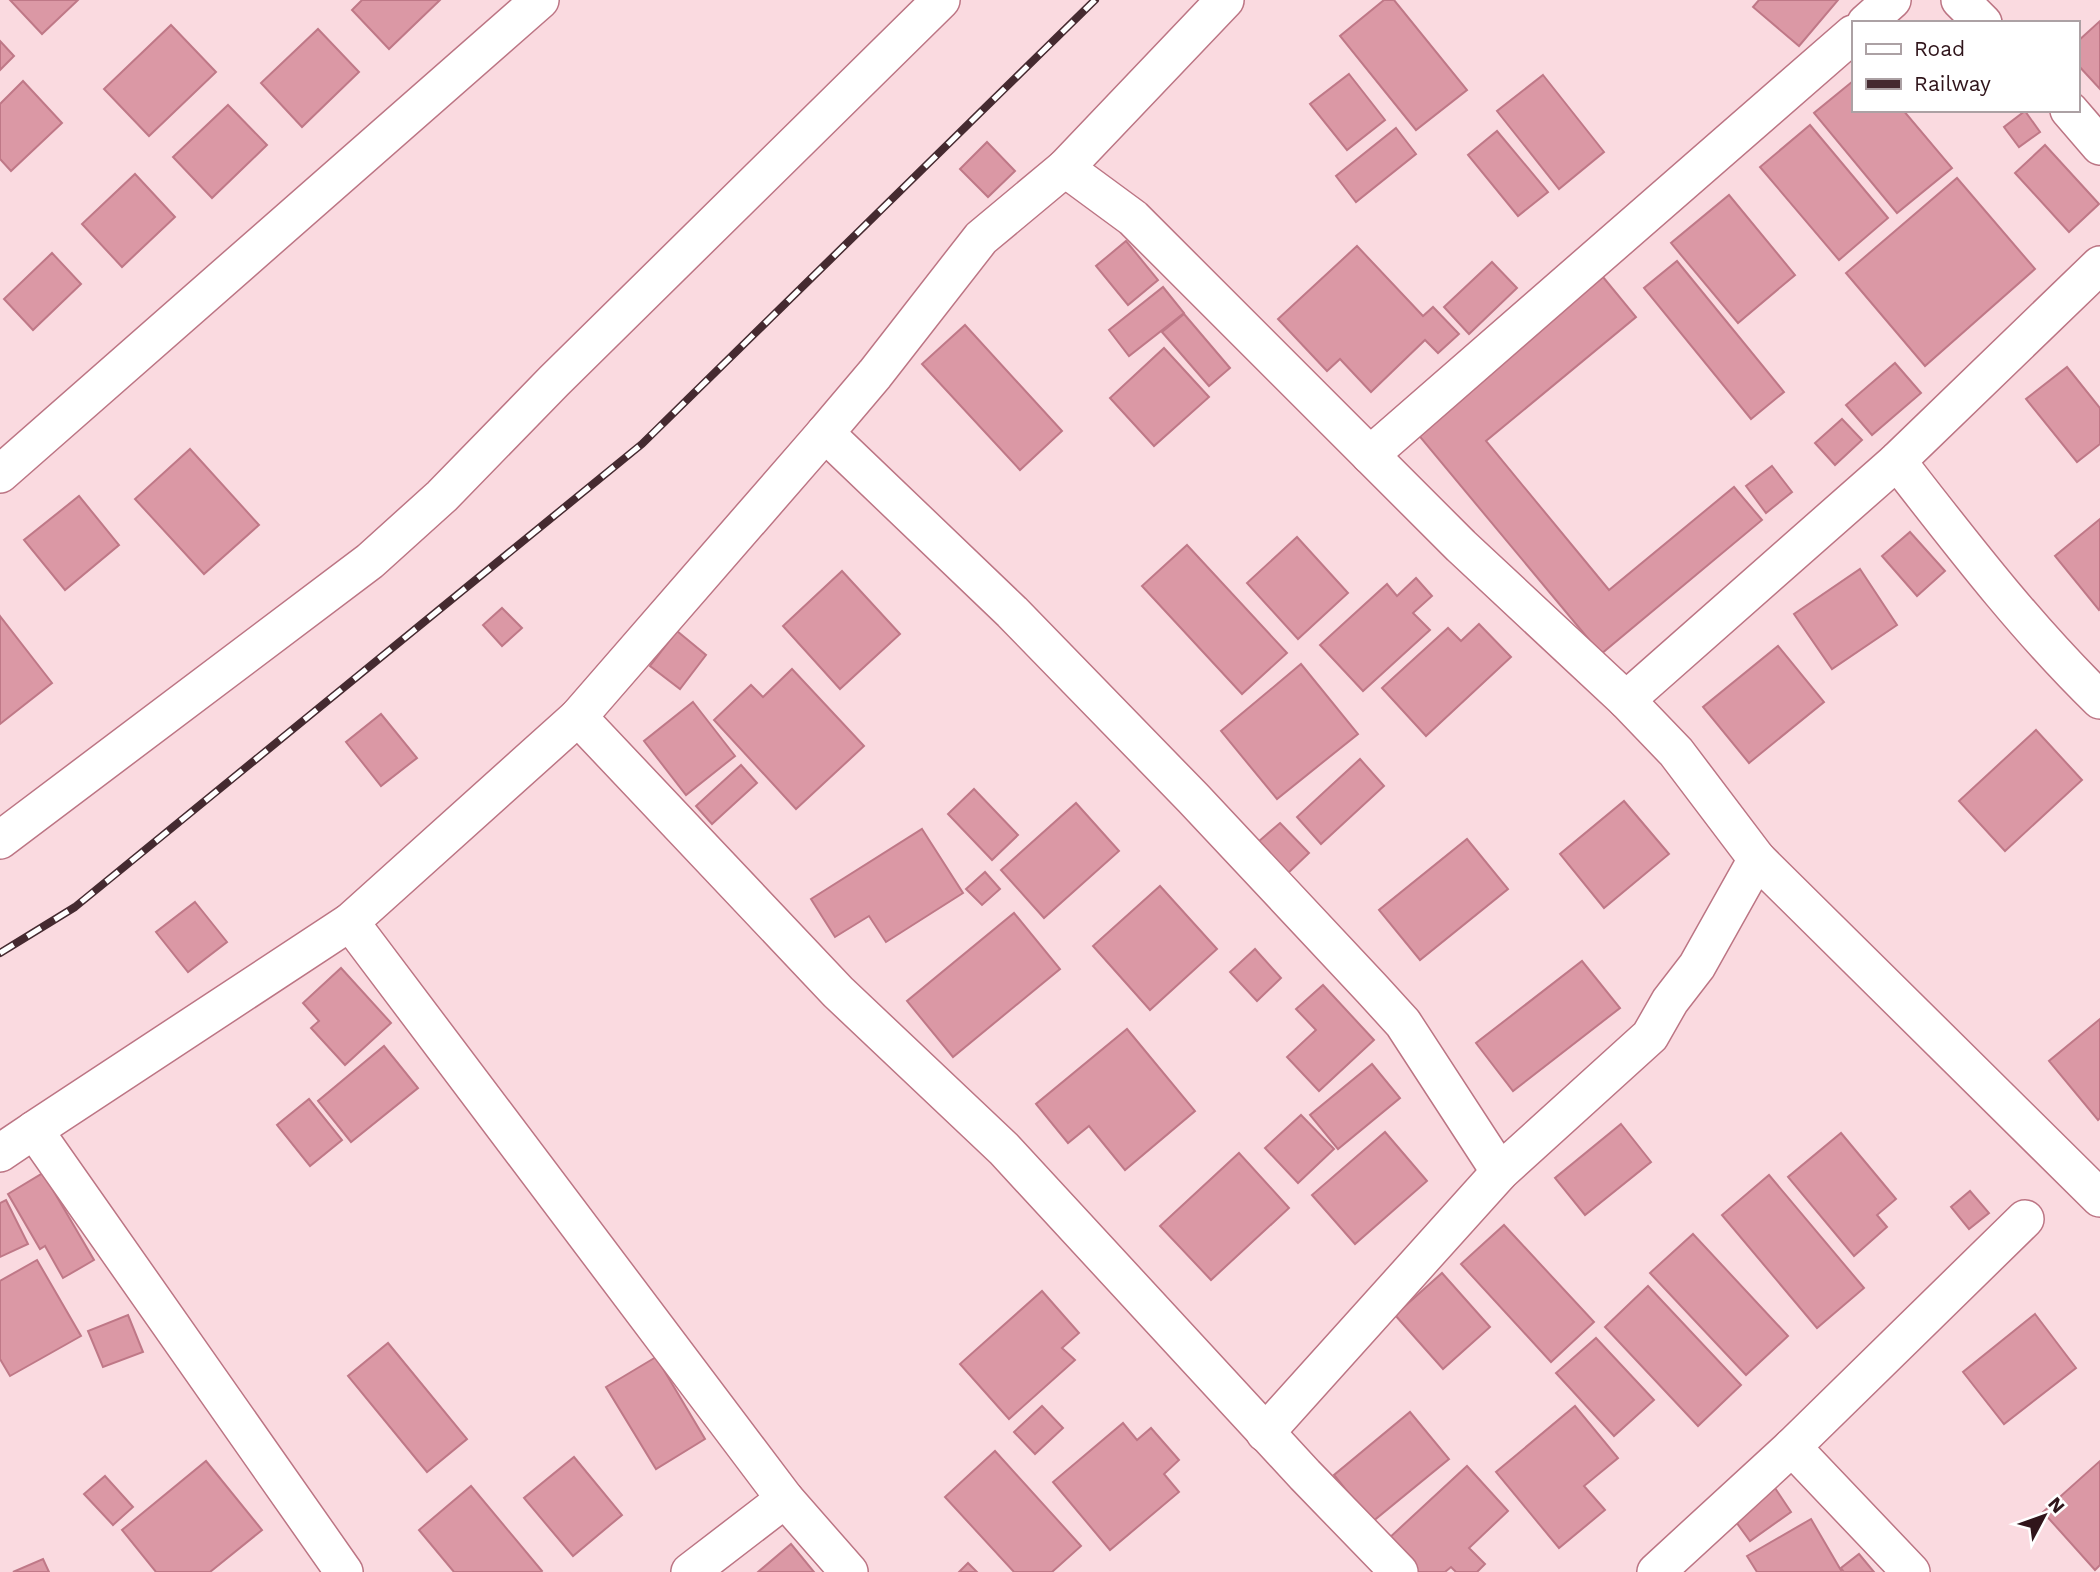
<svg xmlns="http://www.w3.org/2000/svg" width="2100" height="1572" viewBox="0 0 2100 1572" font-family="'Work Sans',sans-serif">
  <rect width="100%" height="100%" fill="#fadae0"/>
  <!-- building -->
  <g fill="#db98a5" stroke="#bf7887" stroke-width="2">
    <path d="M10 0H78L42 34Z"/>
    <path d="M362 0H440L389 49 352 10Z"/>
    <path d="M1384 0H1394L1467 90 1416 130 1340 36Z"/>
    <path d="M1759 0H1838L1799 46 1753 7Z"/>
    <path d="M2100 21V89L2077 64V42Z"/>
    <path d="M171 25 216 72 149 136 104 89Z"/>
    <path d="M318 29 359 72 302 127 261 83Z"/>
    <path d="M0 41 14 56 0 70Z"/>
    <path d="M1349 74 1385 120 1347 150 1310 104Z"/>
    <path d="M1543 75 1604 152 1559 189 1497 111Z"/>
    <path d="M23 81 62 123 11 171 0 159V104Z"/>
    <path d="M1853 81V110H1903L1952 168 1897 213 1814 113Z"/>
    <path d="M228 105 267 145 212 198 173 157Z"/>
    <path d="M2025 111 2040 132 2019 147 2004 127Z"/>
    <path d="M1810 125 1888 218 1839 260 1760 167Z"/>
    <path d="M1396 128 1416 154 1356 202 1336 176Z"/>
    <path d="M1497 131 1548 192 1518 216 1468 155Z"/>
    <path d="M987 142 1015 171 988 197 960 169Z"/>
    <path d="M2045 145 2099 204 2069 232 2015 173Z"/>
    <path d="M135 174 175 217 122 267 82 224Z"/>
    <path d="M1957 178 2035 269 1925 366 1846 273Z"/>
    <path d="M1729 195 1795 275 1738 323 1671 243Z"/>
    <path d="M1126 241 1158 280 1128 305 1096 266Z"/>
    <path d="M1357 246 1423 316 1433 307 1459 334 1438 353 1425 340 1371 392 1340 359 1327 371 1278 319Z"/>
    <path d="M52 253 81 284 33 330 4 299Z"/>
    <path d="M1677 261 1784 392 1751 419 1644 288Z"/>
    <path d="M1492 262 1517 288 1469 334 1444 307Z"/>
    <path d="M1603 277 1636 317 1486 441 1609 590 1734 487 1762 520 1601 654 1416 432Z"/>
    <path d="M1163 287 1184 313 1129 356 1109 330Z"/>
    <path d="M1184 314 1230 368 1209 386 1162 332Z"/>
    <path d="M965 325 1062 431 1020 470 922 364Z"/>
    <path d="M1164 348 1209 397 1154 446 1110 398Z"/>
    <path d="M1895 363 1921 393 1872 435 1846 405Z"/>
    <path d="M2067 367 2100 408V444L2077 462 2026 399Z"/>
    <path d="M1842 419 1862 440 1835 465 1815 443Z"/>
    <path d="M190 449 259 525 204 574 135 499Z"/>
    <path d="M1772 466 1792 492 1766 513 1746 486Z"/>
    <path d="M79 496 119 545 65 590 24 540Z"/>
    <path d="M2100 519V609L2099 610 2055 556Z"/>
    <path d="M1910 532 1945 571 1917 596 1882 556Z"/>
    <path d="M1297 537 1348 593 1298 639 1247 583Z"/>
    <path d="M1187 545 1287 653 1242 694 1142 586Z"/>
    <path d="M1860 569 1897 625 1832 669 1794 614Z"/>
    <path d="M842 571 900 634 840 689 783 626Z"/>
    <path d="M1416 578 1432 596 1413 613 1430 630 1363 691 1320 645 1387 584 1397 596Z"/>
    <path d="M502 608 522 628 502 646 483 625Z"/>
    <path d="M0 616 52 683 0 724Z"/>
    <path d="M1479 624 1511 657 1426 736 1382 688 1448 628 1461 641Z"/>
    <path d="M677 631 706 655 680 689 650 666Z"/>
    <path d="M1778 646 1824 702 1749 763 1703 707Z"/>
    <path d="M1301 664 1358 734 1277 799 1221 731Z"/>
    <path d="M792 669 864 746 796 809 714 720 751 685 763 697Z"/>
    <path d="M693 702 735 756 686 795 644 741Z"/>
    <path d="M381 714 417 758 381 786 346 742Z"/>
    <path d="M2036 730 2082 780 2005 851 1959 801Z"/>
    <path d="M1360 759 1384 786 1321 844 1297 817Z"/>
    <path d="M741 765 757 783 712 824 696 806Z"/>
    <path d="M974 789 1018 835 992 860 948 814Z"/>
    <path d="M1624 801 1669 854 1604 908 1560 854Z"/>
    <path d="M1076 803 1119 851 1044 918 1001 870Z"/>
    <path d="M1280 823 1309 853 1287 874 1258 842Z"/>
    <path d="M922 829 963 893 886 942 869 916 835 937 811 899Z"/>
    <path d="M1467 839 1508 889 1420 960 1379 910Z"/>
    <path d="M985 872 1000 889 982 905 966 889Z"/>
    <path d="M1160 886 1217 949 1150 1010 1093 946Z"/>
    <path d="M195 902 227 942 188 972 156 932Z"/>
    <path d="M1014 913 1060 969 953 1057 907 1001Z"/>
    <path d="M1255 949 1281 978 1257 1001 1230 972Z"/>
    <path d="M1582 961 1620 1008 1513 1091 1476 1043Z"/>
    <path d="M341 968 391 1023 345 1065 311 1028 319 1021 303 1003Z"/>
    <path d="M1323 985 1374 1040 1319 1091 1287 1057 1316 1030 1296 1009Z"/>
    <path d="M2100 1019V1118L2098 1120 2049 1061Z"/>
    <path d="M1127 1029 1195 1111 1125 1170 1089 1126 1068 1143 1036 1104Z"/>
    <path d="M384 1046 418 1088 351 1142 318 1101Z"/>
    <path d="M1372 1064 1400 1098 1338 1149 1310 1115Z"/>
    <path d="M309 1099 342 1140 310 1166 277 1125Z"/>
    <path d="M1301 1115 1334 1149 1298 1183 1265 1148Z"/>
    <path d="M1621 1124 1651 1162 1585 1215 1555 1178Z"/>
    <path d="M1385 1132 1427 1181 1355 1244 1312 1195Z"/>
    <path d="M1841 1133 1896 1199 1877 1215 1887 1227 1854 1256 1788 1177Z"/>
    <path d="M1239 1153 1289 1208 1211 1280 1160 1226Z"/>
    <path d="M43 1173 94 1260 63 1278 45 1246 40 1249 8 1194Z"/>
    <path d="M1769 1175 1864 1288 1817 1328 1722 1215Z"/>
    <path d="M1970 1191 1989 1213 1969 1229 1951 1207Z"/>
    <path d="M6 1200 28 1244 0 1257V1203Z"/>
    <path d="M1504 1225 1594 1322 1551 1362 1461 1264Z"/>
    <path d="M1693 1234 1788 1336 1746 1375 1650 1273Z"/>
    <path d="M37 1260 81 1336 10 1376 0 1359V1281Z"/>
    <path d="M1442 1273 1490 1327 1443 1369 1395 1315Z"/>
    <path d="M1648 1286 1741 1385 1698 1426 1605 1327Z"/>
    <path d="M1042 1291 1079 1333 1062 1348 1075 1360 1009 1419 960 1364Z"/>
    <path d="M2035 1314 2076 1368 2004 1424 1963 1372Z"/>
    <path d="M128 1315 143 1352 103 1367 88 1331Z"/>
    <path d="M1596 1338 1654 1400 1614 1436 1556 1373Z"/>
    <path d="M388 1343 467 1439 427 1472 348 1376Z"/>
    <path d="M656 1357 705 1439 656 1469 606 1387Z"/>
    <path d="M1042 1406 1063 1428 1035 1454 1014 1432Z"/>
    <path d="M1575 1406 1618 1458 1584 1486 1605 1510 1559 1548 1496 1472Z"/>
    <path d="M1410 1412 1449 1459 1372 1522 1334 1475Z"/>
    <path d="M1123 1423 1137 1440 1151 1428 1179 1460 1164 1474 1179 1492 1110 1550 1053 1482Z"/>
    <path d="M995 1451 1081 1546 1052 1572H1014L945 1497Z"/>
    <path d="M574 1457 622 1515 573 1556 524 1498Z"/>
    <path d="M206 1461 262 1530 210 1572H156L122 1530Z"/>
    <path d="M2100 1461V1565L2095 1570 2043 1512Z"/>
    <path d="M1467 1466 1508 1511 1469 1548 1485 1564 1477 1572H1456L1451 1567 1445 1572H1418L1387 1540Z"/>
    <path d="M105 1476 133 1507 113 1525 84 1494Z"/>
    <path d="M1771 1482 1791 1512 1750 1541 1728 1511Z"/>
    <path d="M471 1486 542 1571 541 1572H454L419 1530Z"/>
    <path d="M1811 1519 1842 1572H1757L1747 1556Z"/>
    <path d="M791 1544 814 1572H758Z"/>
    <path d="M1859 1554 1874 1572H1844L1841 1568Z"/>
    <path d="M43 1559 49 1572H13Z"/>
    <path d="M968 1563 977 1572H959Z"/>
  </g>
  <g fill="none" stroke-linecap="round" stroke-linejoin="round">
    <!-- minor casing -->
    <g stroke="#bc7584" stroke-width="40">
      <g id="minor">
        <path d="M1960 0 1983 23"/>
        <path d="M1866 23 1892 0"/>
        <path d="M2069 110 2100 146"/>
        <path d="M1065 168 1225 0"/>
        <path d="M825 433 578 717 838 992 1004 1149 1305 1475 1399 1572"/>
        <path d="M1370 455 1853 34"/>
        <path d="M1897 461C1961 543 2025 627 2100 700"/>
        <path d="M0 474 540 0"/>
        <path d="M1626 700 1897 461 2100 265"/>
        <path d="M0 840 370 561 442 496 554 381 941 0"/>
        <path d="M350 922 785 1499 849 1572"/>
        <path d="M0 1153 34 1130"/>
        <path d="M1500 1172 1403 1023 1372 989 1193 798 1012 612 825 433 875 374 981 238 1065 168 1133 218 1461 546 1626 700 1676 752 1757 859 2100 1198"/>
        <path d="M1265 1433 1500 1172 1650 1036 1670 1001 1697 966 1757 859"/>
        <path d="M1792 1447 1911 1572"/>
        <path d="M344 1572 34 1130 350 922 578 717"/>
        <path d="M690 1572 785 1499"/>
        <path d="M1656 1572 1792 1447 2025 1219"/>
      </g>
    </g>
    <!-- minor -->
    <use href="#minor" stroke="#fff" stroke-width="37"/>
    <!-- rail casing -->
    <g stroke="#452a30" stroke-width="8">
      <path id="rail" d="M0 953 75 907 642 444 1095 0"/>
    </g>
    <!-- rail -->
    <use href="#rail" stroke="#fff" stroke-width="5" stroke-dasharray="16" stroke-linecap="butt"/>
  </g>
  <!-- legend -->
  <rect x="1852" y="21" width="228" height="91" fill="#ffffff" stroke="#aca1a4" stroke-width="2"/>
  <rect x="1866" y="44" width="35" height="10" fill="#ffffff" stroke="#aca1a4" stroke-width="2"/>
  <text x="1914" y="56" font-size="21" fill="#30151b">Road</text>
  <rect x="1866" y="79" width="35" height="10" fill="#452a30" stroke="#aca1a4" stroke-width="2"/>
  <text x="1914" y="91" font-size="21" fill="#30151b">Railway</text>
  <!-- north arrow -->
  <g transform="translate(2044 1516) rotate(49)" stroke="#ffffff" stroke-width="5" paint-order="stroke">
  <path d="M0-5L12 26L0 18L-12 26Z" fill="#30151b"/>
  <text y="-10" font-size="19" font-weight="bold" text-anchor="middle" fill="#30151b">N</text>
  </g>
</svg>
